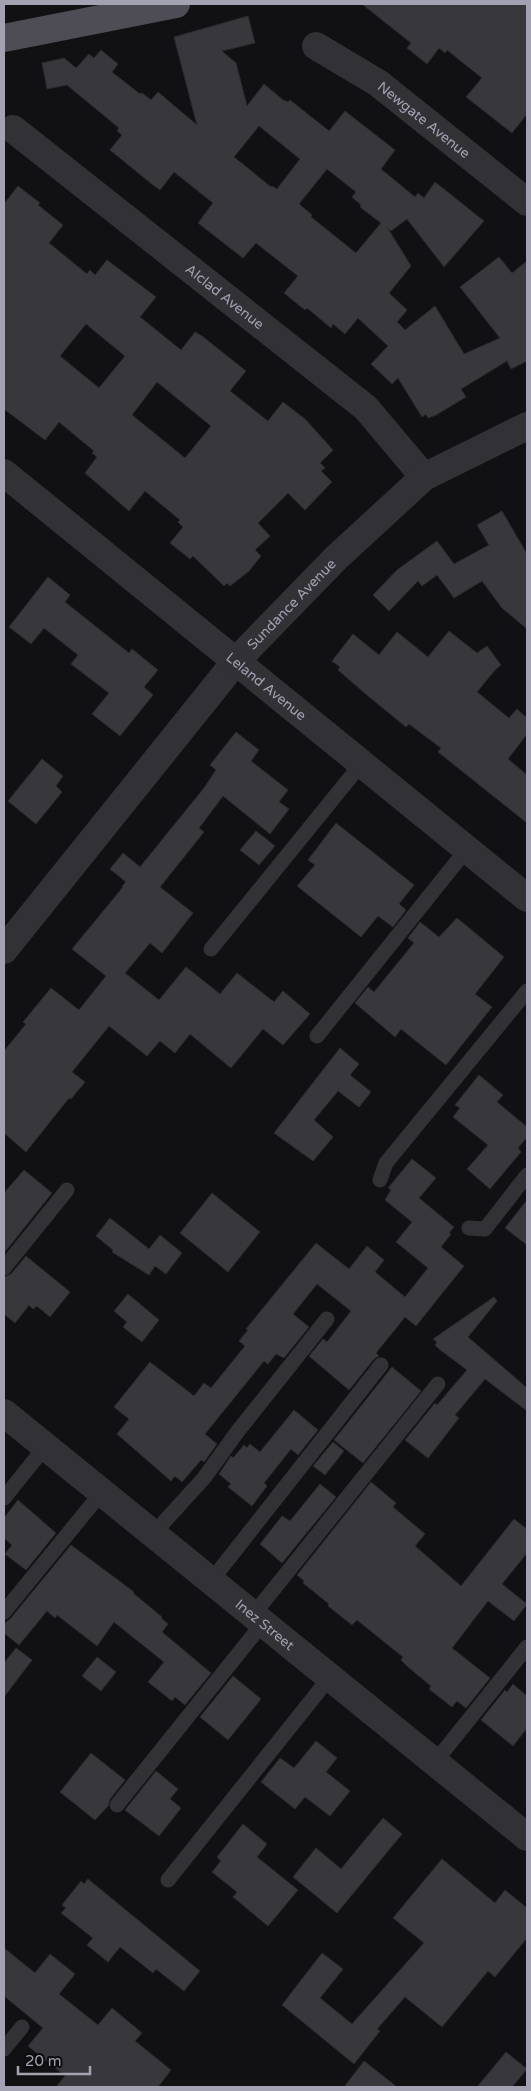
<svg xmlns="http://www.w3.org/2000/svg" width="531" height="2091" viewBox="0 0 531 2091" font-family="'Varela Round',sans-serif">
  <rect width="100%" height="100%" fill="#111012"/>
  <!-- building -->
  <g fill="#38373c" stroke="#2b2a2e" fill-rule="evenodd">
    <path d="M362 4H527V114L512 133 466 97 482 78 447 50 445 53 439 48 427 64 407 48 411 43Z"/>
    <path d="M248 16 255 43 222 51 236 63 247 106 264 84 283 100 288 102 290 100 329 131 345 111 395 150 381 169 415 197 418 193 424 198 435 182 484 221 444 267 407 219 391 231 387 227 411 266 389 293 407 310 397 322 405 330 435 306 464 354 500 338 460 287 499 257 512 273 527 261V361L511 369 507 361 461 389 466 397 436 415 428 418 426 414 422 417 398 378 392 384 371 364 388 346 358 318 345 334 333 324 331 328 307 308 305 310 284 293 298 276 256 243 243 258 198 223 213 203 174 172 160 190 153 185 110 150 122 135 117 131 119 128 67 85 47 89 42 63 64 58 76 68 89 54 94 58 101 50 118 64 112 72 140 94 142 93 151 100 158 92 197 125 174 37ZM259 126 300 159 277 189 272 186 271 187 234 157ZM327 169 356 192 352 197 361 205 360 207 381 223 356 253 311 217 312 215 299 204Z"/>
    <path d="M18 186 40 203 38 205 63 225 49 243 87 274 90 270 95 275 107 260 156 297 140 317 181 350 195 332 202 336 246 371 230 391 268 421 283 402 305 419 333 450 320 463 325 468 321 471 332 482 305 510 288 493 258 523 270 536 255 550 261 556 249 571 230 586 227 583 224 586 193 556 190 559 170 543 183 527 178 522 180 520 145 491 129 511 85 473 97 457 92 453 94 451 59 422 45 440 4 409V204ZM86 324 125 356 99 388 60 356ZM157 382 211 426 185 458 132 415Z"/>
    <path d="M502 511 527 554V629L502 608 482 581 454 598 437 575 422 586 418 581 389 611 373 595 397 570 437 541 454 564 489 545 477 525Z"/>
    <path d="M48 577 70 595 65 602 129 653 132 649 158 670 144 687 153 695 120 736 92 714 109 693 71 664 78 655 44 628 31 644 9 627Z"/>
    <path d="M449 631 477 653 487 646 501 665 495 670 477 692 509 718 517 709 527 718V734L508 759 527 775V823L438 752 441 748 409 724 406 727 368 696 338 670 340 667 332 661 353 634 379 655 397 632 428 657Z"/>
    <path d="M236 732 259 750 251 761 288 790 279 802 289 809 270 834 223 796 199 828 204 832 160 887 193 913 162 953 150 943 125 973 159 1000 186 967 220 994 237 973 274 1002 283 991 310 1014 283 1045 263 1029 231 1068 190 1034 175 1053 160 1041 147 1056 109 1026 72 1072 85 1082 71 1099 69 1098 26 1152 4 1133V1051L26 1024 23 1022 51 988 79 1010 106 976 72 949 123 887 122 886 126 882 110 869 123 853 140 867 204 788 216 770 210 765Z"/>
    <path d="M42 759 63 776 56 786 62 792 36 824 8 801Z"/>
    <path d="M336 823 414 885 399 904 406 910 393 927 378 916 361 937 297 886 315 865 308 860Z"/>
    <path d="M256 831 275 846 259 865 240 850Z"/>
    <path d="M457 918 504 957 475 994 492 1007 446 1065 401 1029 395 1037 355 1003 368 987 374 992 414 943 408 938 420 922 439 937Z"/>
    <path d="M340 1048 359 1064 350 1075 371 1092 359 1107 338 1091 314 1120 333 1137 313 1161 274 1133Z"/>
    <path d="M479 1075 503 1095 497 1102 527 1127V1137L518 1148 521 1152 490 1189 467 1169 488 1145 453 1117 460 1108 455 1105Z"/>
    <path d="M412 1159 436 1178 419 1198 454 1227 449 1233 451 1234 441 1247 464 1266 416 1326 405 1317 376 1353 379 1356 374 1359 349 1390 309 1356 323 1339 327 1342 351 1311 317 1284 293 1314 309 1327 284 1358 276 1354 268 1364 264 1361 205 1434 217 1444 204 1462 201 1460 182 1482 175 1476 171 1481 117 1434 129 1419 114 1407 150 1362 194 1396 204 1383 211 1388 245 1346 239 1341 248 1330 246 1329 316 1243 349 1269 367 1246 384 1260 375 1272 405 1297 428 1268 396 1242 412 1222 385 1200 391 1190 388 1188Z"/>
    <path d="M24 1170 52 1193 4 1253V1193Z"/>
    <path d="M212 1193 260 1232 228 1272 180 1233Z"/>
    <path d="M527 1200V1245L505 1228Z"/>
    <path d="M110 1218 149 1249 160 1235 182 1253 166 1274 155 1266 149 1275 112 1252 113 1250 96 1236Z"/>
    <path d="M26 1256 70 1292 50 1317 37 1306 33 1309 29 1305 15 1323 4 1314V1277L11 1274Z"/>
    <path d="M128 1294 159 1320 142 1342 123 1327 127 1322 114 1311Z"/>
    <path d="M494 1297 497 1301 468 1337 527 1388V1411L485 1379 455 1415 459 1418 428 1458 405 1440 435 1403 437 1405 467 1370 439 1349 435 1345 437 1342 433 1339Z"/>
    <path d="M392 1367 421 1391 363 1463 334 1440Z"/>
    <path d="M294 1410 318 1430 298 1455 291 1449 264 1483 267 1486 252 1506 228 1487 231 1484 219 1474 231 1456 233 1458 244 1445 247 1448 250 1444 260 1452Z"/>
    <path d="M333 1442 344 1451 325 1475 313 1466Z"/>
    <path d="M371 1482 396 1503 393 1507 425 1534 415 1546 461 1586 514 1519 527 1529V1553L502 1584 527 1604 514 1621 488 1601 452 1648 490 1678 466 1708 457 1701 452 1707 429 1689 431 1686 408 1667 401 1660 403 1657 357 1620 352 1625 328 1606 329 1604 303 1583 304 1581 297 1575Z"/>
    <path d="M320 1484 336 1497 282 1563 260 1544 282 1516 290 1521Z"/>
    <path d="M18 1500 56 1533 26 1570 5 1554 12 1545 4 1538V1518Z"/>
    <path d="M71 1545 134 1592 133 1593 162 1617 161 1618 168 1624 162 1632 211 1673 185 1705 175 1697 172 1701 148 1682 164 1662 114 1622 97 1646 57 1615 55 1618 47 1611 19 1645 4 1633V1624L11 1618Z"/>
    <path d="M16 1648 32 1660 4 1697V1663Z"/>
    <path d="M97 1657 116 1672 101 1691 82 1676Z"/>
    <path d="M233 1676 261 1699 228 1740 200 1717Z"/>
    <path d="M513 1684 527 1696V1728L513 1746 481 1720 505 1690 507 1692Z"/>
    <path d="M316 1741 337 1758 326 1772 350 1791 330 1816 305 1797 295 1809 261 1782 280 1758 294 1768Z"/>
    <path d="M91 1753 125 1780 110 1799 108 1806 95 1820 60 1792Z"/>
    <path d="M156 1771 178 1789 170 1799 181 1808 159 1836 125 1810Z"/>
    <path d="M383 1818 402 1834 337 1913 293 1877 316 1848 341 1869Z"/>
    <path d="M243 1824 267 1844 257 1857 298 1890 268 1926 233 1897 237 1892 212 1872 221 1861 217 1857Z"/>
    <path d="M442 1859 495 1903 505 1890 527 1908V1938L495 1977 488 1971 442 2027 405 1997 377 2029 380 2031 354 2064 282 2005 322 1953 343 1969 320 1998 352 2024 424 1943 393 1918Z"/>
    <path d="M88 1879 200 1971 184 1991 156 1969 153 1973 120 1947 108 1962 87 1945 93 1938 61 1913 66 1908 62 1905 81 1881 84 1884Z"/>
    <path d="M4 1948 35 1973 50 1954 75 1974 59 1994 98 2025 112 2008 142 2033 135 2041 171 2070 158 2087H56L65 2076 28 2046 43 2028 4 1996Z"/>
    <path d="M506 2052 527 2069 512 2087H477Z"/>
    <path d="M364 2061 397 2087H344Z"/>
  </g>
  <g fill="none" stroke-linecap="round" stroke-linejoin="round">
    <!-- service -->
    <g stroke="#323136" stroke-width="15">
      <path d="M211 949 362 763"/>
      <path d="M317 1036 467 849"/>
      <path d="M380 1180 386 1163 527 991"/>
      <path d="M469 1228 485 1229 527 1175"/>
      <path d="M4 1268 67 1190"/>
      <path d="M4 1498 45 1447"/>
      <path d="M153 1534 204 1478 238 1431 327 1319"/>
      <path d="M211 1581 381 1365"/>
      <path d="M4 1612 102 1492"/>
      <path d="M253 1615 438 1384"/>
      <path d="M435 1762 527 1647"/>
      <path d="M117 1805 263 1623"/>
      <path d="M168 1880 330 1677"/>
      <path d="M4 2049 22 2027"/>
    </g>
    <!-- minor -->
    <g stroke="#323136" stroke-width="28">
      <path id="s1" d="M316 46 378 83 527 202"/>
      <path id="s2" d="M13 129 366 408 424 477"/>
      <path id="s3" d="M4 950 236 661 336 558 424 477 527 426"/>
      <path id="s4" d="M4 1413 527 1837"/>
    </g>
    <!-- tertiary -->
    <path stroke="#323136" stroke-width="28" id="s5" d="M4 473 527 898"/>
    <!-- primary -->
    <path stroke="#4e4d55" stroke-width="28" d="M4 38 176 4"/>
  </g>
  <g text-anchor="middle" stroke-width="4" stroke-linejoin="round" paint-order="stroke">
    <!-- street labels -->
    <g font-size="14" fill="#a2a2b2" stroke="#0c0b0d">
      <text dy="5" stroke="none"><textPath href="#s1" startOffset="131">Newgate Avenue</textPath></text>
      <text dy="5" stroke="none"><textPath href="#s2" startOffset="270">Alclad Avenue</textPath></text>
      <text dy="5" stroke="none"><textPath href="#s3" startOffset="450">Sundance Avenue</textPath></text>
      <text dy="5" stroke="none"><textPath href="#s5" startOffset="338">Leland Avenue</textPath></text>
      <text dy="5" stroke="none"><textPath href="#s4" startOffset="336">Inez Street</textPath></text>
    </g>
  </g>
  <!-- border -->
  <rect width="531" height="2091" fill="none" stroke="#a2a2b2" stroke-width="10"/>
  <!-- scale -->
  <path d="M18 2066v8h72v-8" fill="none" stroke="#a2a2b2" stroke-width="2.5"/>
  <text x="25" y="2066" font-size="15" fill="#a2a2b2" stroke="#0c0b0d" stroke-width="4" paint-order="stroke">20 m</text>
</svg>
